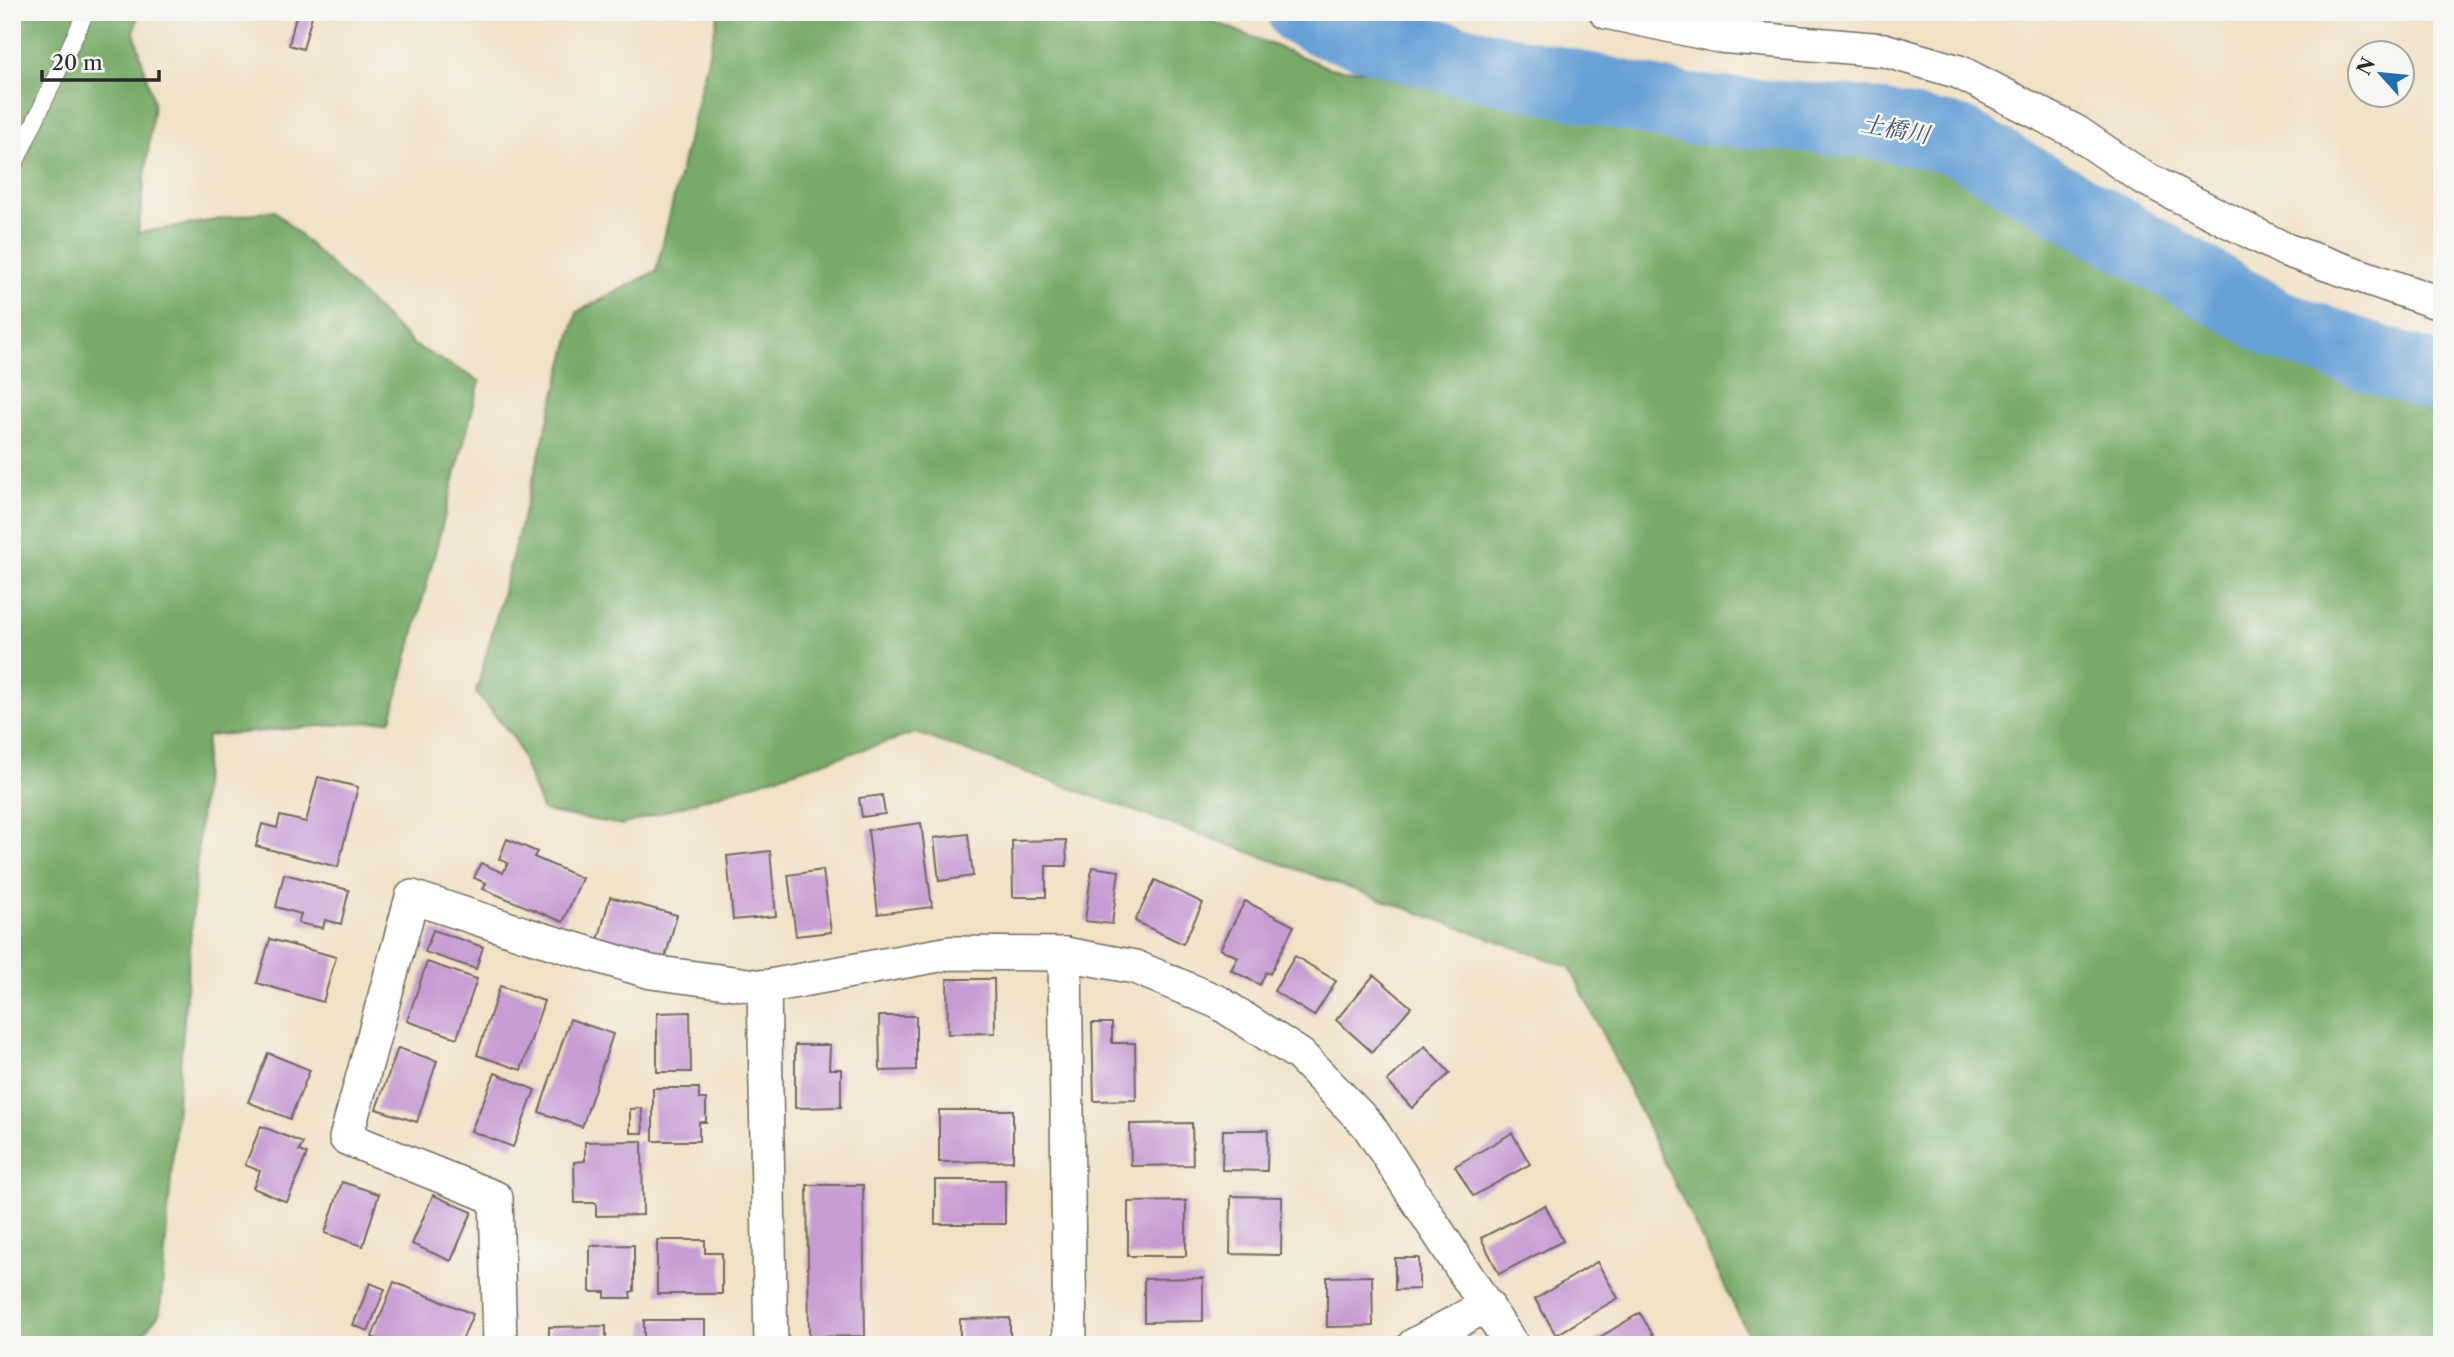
<svg xmlns="http://www.w3.org/2000/svg" width="2454" height="1357" viewBox="0 0 2454 1357" font-family="'Libre Caslon Text','Noto Serif JP',serif">
  <rect width="100%" height="100%" fill="#f6f6f2"/>
  <filter id="ink" filterUnits="userSpaceOnUse"><feTurbulence type="fractalNoise" baseFrequency=".0143" numOctaves="2"/><feDisplacementMap in="SourceGraphic" scale="14" xChannelSelector="R" yChannelSelector="G"/><feConvolveMatrix kernelMatrix="1 2 1 2 8 2 1 2 1" color-interpolation-filters="sRGB"/></filter>
  <filter id="wash" filterUnits="userSpaceOnUse"><feTurbulence type="fractalNoise" baseFrequency=".00686" numOctaves="4" result="noise"/><feDisplacementMap in="SourceGraphic" scale="28" xChannelSelector="R" yChannelSelector="G"/><feGaussianBlur stdDeviation="1.57" result="paint"/><feColorMatrix in="noise" values="0 0 0 0 0 0 0 0 0 0 0 0 0 0 0 0 0 1.4 0 .05"/><feComposite in="paint" operator="in"/></filter>
  <g filter="url(#wash)">
    <rect width="100%" height="100%" fill="#f1e1c5"/>
    <!-- forest -->
    <g fill="#78ab67" stroke="#526b49" stroke-width="2">
      <path d="M12 12H139L134 32 154 103 138 233 274 210 414 345 480 381 391 720 207 736 160 1313 134 1345H12Z"/>
      <path d="M719 12H1190L1330 68 1807 106 2038 169 2442 421V1345H1753L1570 967 916 733 622 825 543 811 514 738 476 693 577 312 656 271Z"/>
    </g>
    <g fill="none" stroke-linecap="round" stroke-linejoin="round">
      <!-- river -->
      <path stroke="#66a0d5" stroke-width="70" d="M1302 12 1328 24 1420 51 1686 109 1864 122 1957 140 2277 324 2363 355 2442 380"/>
    </g>
    <g id="blocks">
      <!-- building -->
      <g fill="#c79bd3">
        <path d="M297 12H313L303 49 289 45Z"/>
        <path d="M318 777 358 787 338 867 256 846 262 824 277 828 280 816 306 822Z"/>
        <path d="M882 795 885 814 862 817 859 798Z"/>
        <path d="M921 823 932 907 878 914 868 830Z"/>
        <path d="M968 834 973 876 939 881 934 838Z"/>
        <path d="M507 839 537 852 534 857 582 878 563 922 483 889 486 883 474 878 481 863 503 873 508 863 499 859Z"/>
        <path d="M1066 840 1067 866H1046V897H1013L1012 841Z"/>
        <path d="M770 851 776 916 733 920 727 856Z"/>
        <path d="M1092 867 1119 871 1112 924 1085 921Z"/>
        <path d="M823 870 831 932 796 936 788 875Z"/>
        <path d="M284 874 349 890 341 924 325 920 323 928 298 923 301 914 276 907Z"/>
        <path d="M1155 880 1203 903 1183 944 1135 921Z"/>
        <path d="M610 897 677 915 665 959 598 941Z"/>
        <path d="M1245 901 1294 926 1270 974 1266 972 1260 985 1231 970 1238 957 1220 949Z"/>
        <path d="M433 930 483 947 476 969 425 952Z"/>
        <path d="M270 939 336 957 323 1002 257 983Z"/>
        <path d="M1295 956 1336 981 1314 1016 1274 991Z"/>
        <path d="M427 962 477 979 457 1038 407 1021Z"/>
        <path d="M1374 975 1411 1007 1372 1052 1336 1020Z"/>
        <path d="M947 979H994L995 1033 948 1034Z"/>
        <path d="M500 986 544 1001 521 1070 477 1055Z"/>
        <path d="M690 1012 691 1072H657V1013Z"/>
        <path d="M879 1016H916V1070L880 1071Z"/>
        <path d="M570 1019 613 1034 582 1127 539 1112Z"/>
        <path d="M1092 1023H1112V1043H1135L1136 1100 1094 1101Z"/>
        <path d="M795 1045H830L829 1069H841V1107L795 1108Z"/>
        <path d="M1425 1046 1450 1073 1412 1108 1387 1081Z"/>
        <path d="M398 1048 437 1061 417 1122 376 1109Z"/>
        <path d="M268 1053 310 1070 290 1119 248 1102Z"/>
        <path d="M495 1073 535 1090 513 1147 471 1131Z"/>
        <path d="M653 1088H699V1099H706V1122H699V1141H653Z"/>
        <path d="M642 1108 643 1133H630V1109Z"/>
        <path d="M939 1110H1013V1161L939 1162Z"/>
        <path d="M1192 1123 1193 1165 1131 1166 1130 1124Z"/>
        <path d="M261 1126 303 1143 299 1151 307 1154 287 1202 253 1188 260 1171 245 1165Z"/>
        <path d="M1223 1130H1268L1267 1171 1222 1170Z"/>
        <path d="M1512 1133 1530 1164 1473 1196 1455 1166Z"/>
        <path d="M642 1141 643 1215 596 1216V1203H575L574 1162 585 1161V1142Z"/>
        <rect x="935" y="1180" width="70" height="44"/>
        <path d="M342 1182 379 1194 363 1246 325 1233Z"/>
        <path d="M807 1185H863L865 1336 809 1337Z"/>
        <path d="M433 1195 472 1212 451 1261 412 1244Z"/>
        <path d="M1231 1196 1282 1197 1281 1255 1230 1254Z"/>
        <path d="M1186 1201V1256H1128V1202Z"/>
        <path d="M1545 1205 1563 1241 1499 1274 1481 1238Z"/>
        <path d="M657 1240H705V1253H722V1294H657Z"/>
        <path d="M634 1245V1291L630 1292 631 1298H605V1292H590V1246Z"/>
        <path d="M1395 1258H1419V1289L1395 1290Z"/>
        <path d="M1597 1262 1618 1298 1556 1335 1535 1299Z"/>
        <path d="M1372 1276 1373 1326 1327 1327V1277Z"/>
        <path d="M1203 1278V1321L1144 1322V1279Z"/>
        <path d="M394 1282 473 1314 460 1345H390L372 1337Z"/>
        <path d="M370 1283 385 1289 368 1331 353 1325Z"/>
        <path d="M1640 1313 1659 1345H1587Z"/>
        <path d="M1010 1318V1345H960V1319Z"/>
        <rect x="644" y="1320" width="61" height="25"/>
        <path d="M606 1326V1345H549V1327Z"/>
      </g>
    </g>
  </g>
  <g filter="url(#ink)">
    <use href="#blocks" fill-opacity="0" stroke="#706b61" stroke-width="2"/>
    <g fill="none" stroke-linecap="round" stroke-linejoin="round">
      <!-- service casing -->
      <g stroke="#706b61" stroke-width="18">
        <path id="service" d="M12 170 86 12"/>
      </g>
      <!-- minor casing -->
      <g stroke="#706b61" stroke-width="36">
        <g id="minor">
          <path d="M1606 12 1719 36 1884 50 1959 72 2076 132 2142 177 2286 250 2442 304"/>
          <path d="M1065 954 1070 1345"/>
          <path d="M764 987 771 1345"/>
          <path d="M500 1345 496 1198 346 1138 412 897 528 935 651 972 764 987 950 953 1065 954 1135 967 1218 1002 1300 1055 1368 1125 1512 1345"/>
          <path d="M1414 1345 1487 1305"/>
        </g>
      </g>
      <!-- service -->
      <use href="#service" stroke="#fff" stroke-width="16"/>
      <!-- minor -->
      <use href="#minor" stroke="#fff" stroke-width="33"/>
    </g>
  </g>
  <g text-anchor="middle" stroke-width="5" stroke-linejoin="round" paint-order="stroke">
    <!-- water labels -->
    <g font-size="23" font-style="italic" fill="#435a6f" stroke="#f6f6f2">
      <text transform="translate(1895 129) rotate(10)" y="8">土橋川</text>
    </g>
  </g>
  <!-- margin -->
  <rect width="2454" height="1357" fill="none" stroke="#f6f6f2" stroke-width="42"/>
  <!-- north arrow -->
  <g transform="translate(2381 74) rotate(297)"><circle r="33" fill="#f6f6f2" stroke="#a5a5a2" stroke-width="2"/>
  <path d="M0-5L12 26L0 18L-12 26Z" fill="#1f6fb2"/>
  <text y="-10" font-size="19" font-weight="bold" text-anchor="middle" fill="#2b2b2b">N</text>
  </g>
  <!-- scale -->
  <path d="M42 70v10h117v-10" fill="none" stroke="#2b2b2b" stroke-width="3.5"/>
  <text x="52" y="70" font-size="21" fill="#2b2b2b" stroke="#f6f6f2" stroke-width="5" paint-order="stroke">20 m</text>
</svg>
